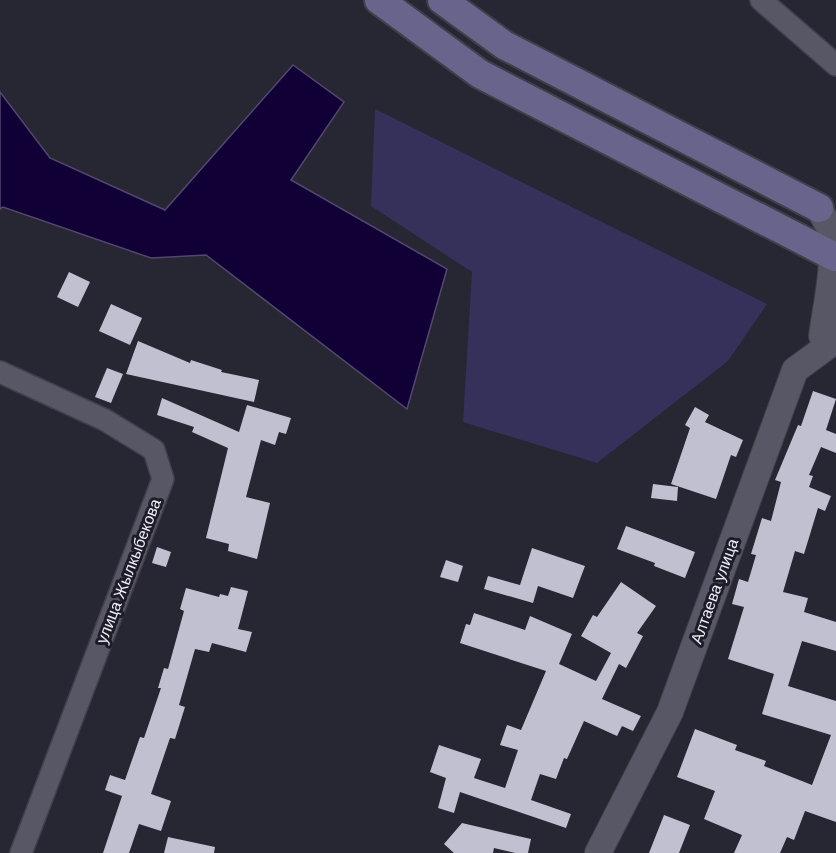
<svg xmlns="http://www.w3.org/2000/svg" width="836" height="853" viewBox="0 0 836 853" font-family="Helvetica,sans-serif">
  <rect width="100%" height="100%" fill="#272633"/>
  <!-- green -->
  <path fill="#36315b" d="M375 109 767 304 728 361 597 463 463 422 472 272 371 206Z"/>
  <!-- water -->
  <path fill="#100035" stroke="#53476f" stroke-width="1.5" d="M293 65 344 102 291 180 447 269 407 409 206 255 151 258 3 207 0 209V92L50 158 165 210Z"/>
  <!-- building -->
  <g fill="#c0c0d0">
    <path d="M69 272 90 282 78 307 57 297Z"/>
    <path d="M111 304 142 318 130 345 99 331Z"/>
    <path d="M138 341 190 363 191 360 222 370 221 372 259 380 254 402 126 374Z"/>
    <path d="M107 368 123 374 111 403 95 397Z"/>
    <path d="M813 391 836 399 826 430 836 434V453L821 447 809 475 813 476 809 487 831 496 825 511 818 508 804 554 795 551 783 592 808 598 804 612 836 622V651L802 641 788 686 836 701V822L805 811 794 840 787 837 780 853H734L742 835 704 819 715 791 677 777 695 729 737 745 735 750 766 761 764 766 812 785 831 735 762 714 774 674 728 659 744 607 732 604 739 579 748 582 756 555 751 554 762 518 771 521 781 482 775 480 798 425 801 426Z"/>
    <path d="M162 398 239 432 247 405 291 418 286 434 279 432 275 445 261 440 246 497 270 503 257 559 228 551 229 544 206 538 228 448 192 432 194 427 157 415Z"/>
    <path d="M695 407 709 415 705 422 743 440 736 457 731 455 716 499 671 484 690 428 685 425Z"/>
    <path d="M653 484 678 487 677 501 651 498Z"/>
    <path d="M626 526 695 552 685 578 654 566 655 563 617 549Z"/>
    <path d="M157 547 171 552 166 567 152 563Z"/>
    <path d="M532 548 585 566 573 598 538 586 533 603 484 589 488 576 520 585Z"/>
    <path d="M446 560 463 566 458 582 440 577Z"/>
    <path d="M621 582 656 606 637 633 643 636 626 668 619 664 602 699 641 716 633 731 622 726 617 736 584 721 567 759 564 758 556 779 540 774 531 800 571 814 566 828 460 792 454 813 438 808 446 778 430 772 439 745 481 759 474 778 505 788 518 750 500 745 507 725 521 730 546 671 460 643 466 624 470 625 474 613 525 630 530 616 572 634 559 664 596 681 611 653 581 636 593 615 597 617Z"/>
    <path d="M231 587 248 591 238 629 252 632 246 652 212 643 209 652 195 649 179 705 185 707 175 739 170 738 151 794 171 801 161 831 139 824 129 853H103L122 796 105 790 110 775 125 780 140 737 144 738 161 688H158L164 668 168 669 184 611 180 609 186 588 219 597 220 594 228 596Z"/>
    <path d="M664 815 690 825 679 853H649Z"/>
    <path d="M462 823 531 839 528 853H515L494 848 493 853H454L444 844Z"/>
    <path d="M168 837 215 847 214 853H164Z"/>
  </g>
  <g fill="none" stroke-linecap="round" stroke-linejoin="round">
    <!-- minor casing -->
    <g stroke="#41404a" stroke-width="24">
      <g id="minor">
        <path d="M761 0 836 65"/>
        <path d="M0 372 105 420 154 450 163 479 21 853"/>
      </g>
    </g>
    <!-- tertiary casing -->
    <g stroke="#41404a" stroke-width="28">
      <g id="tertiary">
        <path d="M819 208C822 215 827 222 830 229 836 265 827 300 822 336L827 346"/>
        <path d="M598 853 670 712 795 370 836 340"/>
      </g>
    </g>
    <!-- secondary casing -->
    <g stroke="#41404a" stroke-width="32">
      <g id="secondary">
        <path d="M379 0 480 74 835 257"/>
        <path d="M442 0 504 45 819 208"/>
      </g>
    </g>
    <!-- minor -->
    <use href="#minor" stroke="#585766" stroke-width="21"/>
    <!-- tertiary -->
    <use href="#tertiary" stroke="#585766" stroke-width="26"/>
    <!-- secondary -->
    <use href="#secondary" stroke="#68648b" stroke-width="28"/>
  </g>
  <g text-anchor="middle" stroke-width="6" stroke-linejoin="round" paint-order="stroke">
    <!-- street labels -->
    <g font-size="16" fill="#eeeef6" stroke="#1d1c28">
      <text transform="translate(128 571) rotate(-69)" y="6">улица Жылкыбекова</text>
      <text transform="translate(714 591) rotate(-70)" y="6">Алтаева улица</text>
    </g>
  </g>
</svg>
